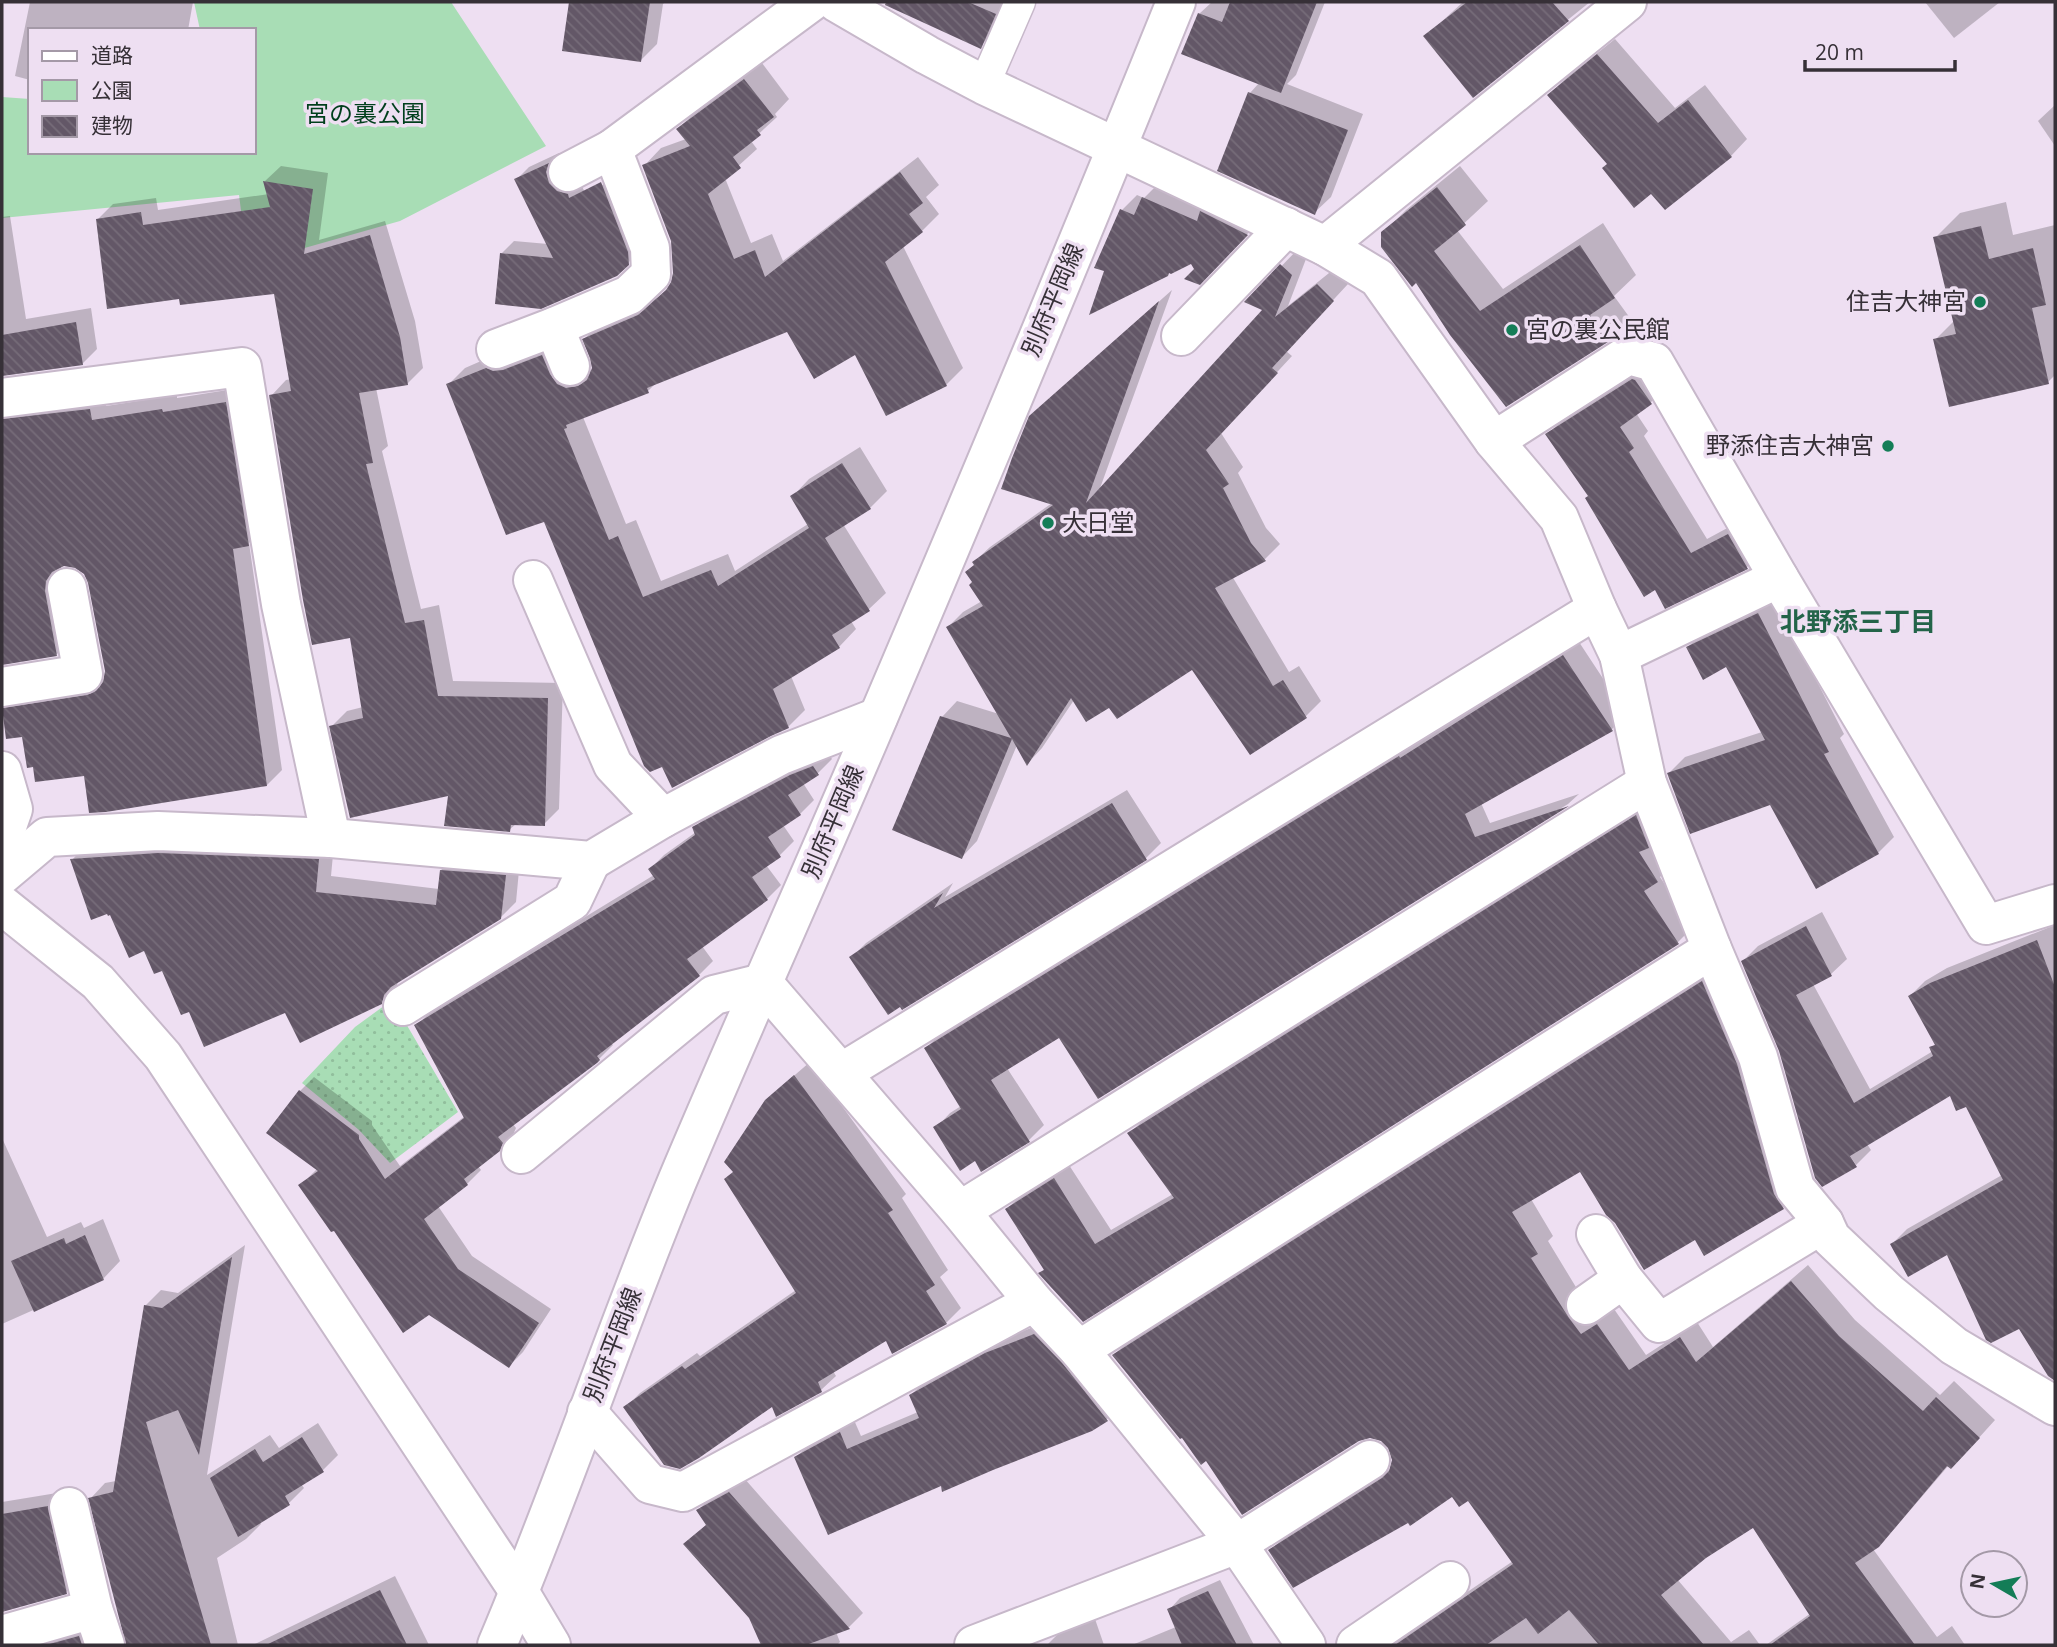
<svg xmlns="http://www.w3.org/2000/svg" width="2057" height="1647" viewBox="0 0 2057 1647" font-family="'Open Sans','Noto Sans JP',sans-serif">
  <defs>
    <pattern id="grass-dots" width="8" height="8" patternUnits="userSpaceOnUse" patternTransform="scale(1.75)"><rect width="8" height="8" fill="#a8ddb5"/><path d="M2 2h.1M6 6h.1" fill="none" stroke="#91be9c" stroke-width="1.8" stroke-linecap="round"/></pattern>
    <pattern id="building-back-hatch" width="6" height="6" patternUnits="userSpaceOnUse" patternTransform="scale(1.75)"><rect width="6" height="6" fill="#635767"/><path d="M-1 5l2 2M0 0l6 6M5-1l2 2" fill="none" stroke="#766c79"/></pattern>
  </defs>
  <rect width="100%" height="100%" fill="#eedff2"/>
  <!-- grass -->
  <path fill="url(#grass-dots)" d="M392 1000 458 1112 390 1163 359 1130 302 1083 355 1027Z"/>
  <!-- park -->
  <path fill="#a8ddb5" d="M194 2H451L546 146 400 221 248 264 239 195 2 218V97L30 99V152H254V30H200Z"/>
  <!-- shadow -->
  <g fill="#0003">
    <path d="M30 2H193L188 30H30V80L15 76Z"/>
    <path d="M571 2H665L663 4 657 44 640 61 564 50Z"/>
    <path d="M888 2H1008L995 31 980 46 887 4Z"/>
    <path d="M1212 2H1224L1231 4 1232 2H1325L1296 75 1287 84 1363 114 1331 197 1314 213 1219 170 1250 93 1259 83 1199 14Z"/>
    <path d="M1463 2H1590L1473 96 1426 36Z"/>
    <path d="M1925 2H2000L1954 38Z"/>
    <path d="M1615 39 1675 108 1705 85 1747 139 1731 156 1652 191 1609 164 1549 95 1566 78Z"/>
    <path d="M762 63 789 99 775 114 777 117 751 141 757 149 725 178 751 243 772 234 783 261 918 157 939 185 926 197 939 214 922 231 903 246 963 368 946 385 787 330 658 381 648 391 583 417 626 524 636 520 661 581 728 554 735 571 808 524 792 497 809 479 860 447 887 491 870 508 843 524 886 593 868 610 851 621 856 629 839 647 791 676 805 710 788 727 545 519 448 385 465 368 504 351 559 339 584 371 593 370 584 339 602 322 657 298 671 286 675 273 672 240 644 166 661 148 686 139 678 129 695 112Z"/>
    <path d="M2055 105V146L2038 121Z"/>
    <path d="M559 153 558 158 580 182 587 197 615 175 640 251 616 275 502 253 514 241 548 244 516 180 529 167Z"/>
    <path d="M281 166 328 173 319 240 385 221 415 321 423 368 407 384 376 388 388 446 382 451 421 609 439 605 453 681 563 683 559 809 544 824H516L509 830 450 794 331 727 347 711 363 707 351 636 271 396 286 380 291 379 275 292 180 297 98 219 113 204 156 198 158 210 269 194 265 181Z"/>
    <path d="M1460 166 1488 201 1457 230 1503 289 1603 223 1636 275 1614 296 1630 318 1607 340 1506 405 1383 233 1406 210Z"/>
    <path d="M1159 183 1262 219 1199 283 1196 269 1191 262 1107 270 1122 210 1137 195 1144 198Z"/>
    <path d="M2006 202 2013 235 2055 225V375L2048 382 1935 340 1955 320 1935 238 1960 213Z"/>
    <path d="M10 216 26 319 91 308 97 349 82 364 2 374V217Z"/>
    <path d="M1297 250 1306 259 1288 306 1334 269 1348 284 1286 351 1292 356 1221 433 1243 467 1238 473 1266 528 1280 544 1265 559 1232 576 1289 672 1299 666 1321 701 1306 716 1193 668 1109 706 1074 700 1042 748 1028 763 1017 745 977 841 962 857 942 717 957 701 999 714 948 627 963 612 982 601 974 582V562L990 547 1052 503 1047 401 1172 290 1099 491 1265 309 1247 302Z"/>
    <path d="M1649 364 1667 387 1651 402 1636 413 1648 431 1644 436 1707 539 1744 519 1763 552 1747 567 1666 606 1656 588 1547 435 1563 419Z"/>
    <path d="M240 388 264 529 249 543 282 770 267 785 86 774 34 765 24 735 4 709 19 694 103 681 105 680 106 670 90 583 84 572 74 565H61L60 576 72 639 57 654 2 664V398L104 395 106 406 177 395V398Z"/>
    <path d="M1774 598 1844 734 1840 738 1894 837 1878 853 1771 803 1669 773 1685 757 1762 732 1727 664 1688 647 1704 631Z"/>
    <path d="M1579 642 1627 715 1612 729 1481 803 1490 823 1579 794 1568 804 1098 1096 1060 1036 1007 1068 1044 1125 1029 1140 982 1170 975 1159 936 1128 950 1113 961 1106 926 1048 941 1033 1414 743 1415 744Z"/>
    <path d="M828 753 832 759 818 773 803 783 814 800 800 814 783 825 794 841 780 855 766 865 781 885 767 899 702 946 713 961 699 975 611 1043 613 1045 596 1062 513 1124 516 1128 513 1135 499 1150 478 1166 481 1170 467 1184 438 1206 472 1256 551 1309 523 1352 509 1366 334 1228 301 1185 317 1169 268 1132 300 1091 314 1077 372 1121V1125L400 1166 465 1116 417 1025 431 1011 654 875 650 869 664 855 696 832 694 828 708 814 806 762Z"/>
    <path d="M1127 790 1161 843 1146 858 902 1008 851 958 866 943 953 883 945 897Z"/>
    <path d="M1652 802 1672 865 1660 877 1693 927 1678 942 1083 1320 1041 1273 1045 1268 1007 1209 1022 1194 1069 1165 1111 1230 1173 1194 1130 1133 1145 1118Z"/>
    <path d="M87 844H334L331 876 439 889 441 870 457 855 520 860 516 902 500 918 398 981 397 986 381 1002 286 1010H190L163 969 111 913 72 860Z"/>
    <path d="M1822 912 1847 959 1831 974 1813 984 1870 1089 1933 1051 1931 1048 1936 1044 1910 996 1925 981 1947 968 2055 925V1379L2049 1375 2020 1327 1948 1253 1892 1244 1907 1229 2002 1175 1967 1105 1951 1094 1867 1144 1871 1150 1856 1165 1781 1050 1743 961 1758 946Z"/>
    <path d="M1719 966 1799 1191 1783 1208 1695 1237 1581 1169 1531 1199 1553 1236 1548 1241 1585 1302 1614 1309 1646 1355 1697 1322 1713 1347 1808 1265 1855 1320 1940 1395 1954 1381 1995 1420 1967 1451 1949 1465 1895 1528 1873 1549 1937 1637 1952 1626 1965 1645H1766L1811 1613 1753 1525 1705 1557 1677 1579 1731 1642 1749 1630 1760 1645H1389L1513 1561 1468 1499 1452 1495 1408 1521 1270 1551 1287 1534 1392 1468 1394 1460 1390 1447 1382 1439 1370 1436 1207 1459 1182 1436 1114 1355 1130 1339Z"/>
    <path d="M810 1062 906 1194 902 1198 948 1270 940 1277 961 1308 946 1323 892 1352 887 1338 833 1371 836 1376 821 1390 777 1414 773 1404 626 1407 640 1393 697 1353 700 1356 796 1290 734 1171 782 1086Z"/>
    <path d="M2 1138 47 1237 81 1222 84 1228 103 1219 120 1261 103 1279 2 1324Z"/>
    <path d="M245 1245 207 1475 270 1435 279 1448 318 1423 338 1455 323 1470 301 1484 304 1488 289 1503 260 1522 261 1524 246 1539 217 1558 238 1645H128L127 1638 90 1499 105 1483 116 1481 145 1306 161 1290 178 1293Z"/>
    <path d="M1048 1321 1120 1406 1107 1419 1091 1429 942 1484 796 1457 810 1444 854 1420 861 1436 918 1412 911 1395 925 1381 1001 1340Z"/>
    <path d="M744 1478 863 1613 849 1627 836 1632 840 1642 837 1645H762L758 1635 762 1630 685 1545 707 1524 698 1510 712 1496Z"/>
    <path d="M63 1492 81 1577 66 1592 2 1611V1502Z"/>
    <path d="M395 1576 429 1645H253Z"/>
    <path d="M1220 1580 1254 1645H1132L1176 1627 1169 1610 1180 1598Z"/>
    <path d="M1095 1619 1104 1645H1049L1048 1644 1060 1632Z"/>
    <path d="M94 1622 105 1645H2Z"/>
  </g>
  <!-- building -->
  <g fill="url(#building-back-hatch)">
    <path d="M569 2H650L641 62 562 51Z"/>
    <path d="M886 2H968L996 14 981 49 885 5Z"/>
    <path d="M1230 2H1317L1281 93 1181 54 1198 13 1222 22Z"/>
    <path d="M1467 2H1552L1569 21 1473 98 1423 36Z"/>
    <path d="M1597 54 1658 123 1688 100 1732 157 1665 210 1651 194 1634 208 1602 168 1607 164 1547 95Z"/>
    <path d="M744 79 774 117 757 130 761 135 733 157 741 168 708 194 734 259 755 250 765 277 900 172 923 203 909 214 923 232 885 262 947 386 886 416 855 355 814 379 787 332 647 388 649 393 566 425 567 428 564 429 609 540 618 536 643 597 711 570 718 586 809 528 790 496 842 463 871 509 825 538 870 611 832 635 840 648 773 689 789 728 771 736 672 788 662 767 650 772 644 766 544 522 506 535 446 384 486 368 493 371 503 370 542 355 550 374 557 384 566 388 578 386 587 380 592 368 590 358 582 339 638 315 666 290 671 282 673 273 671 241 642 165 690 146 676 129Z"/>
    <path d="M1248 92 1348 130 1315 215 1217 171Z"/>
    <path d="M549 163 546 172 549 183 557 191 568 194 569 198 601 182 628 252 629 265 617 276 541 309 495 304 500 253 553 258 514 179Z"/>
    <path d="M263 181 313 189 304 254 370 235 400 337 408 385 359 393 373 463 366 464 405 623 424 620 438 696 548 698 545 826 511 825 510 832 444 826 448 796 350 818 329 726 363 718 350 638 312 645 303 600 269 395 291 391 274 294 180 305 179 299 107 309 96 219 141 212 143 225 270 207Z"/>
    <path d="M1437 187 1466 225 1434 251 1480 311 1580 245 1615 298 1590 315 1608 342 1506 407 1450 335 1416 283 1412 287 1381 247V232Z"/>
    <path d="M1142 197 1197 221 1200 211 1248 235 1200 285 1184 279 1194 269 1191 264 1171 274 1169 273 1168 276 1089 315 1104 271 1094 268 1120 209 1134 215Z"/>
    <path d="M1981 226 1989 259 2033 248 2046 305 2032 308 2049 384 1949 407 1933 339 1956 334 1933 237Z"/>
    <path d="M1280 264 1292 275 1275 317 1317 284 1334 301 1272 368 1278 373 1206 450 1229 484 1223 488 1251 543 1266 561 1215 588 1273 686 1283 680 1307 718 1250 755 1192 670 1117 719 1109 708 1086 722 1071 698 1027 766 1012 739 962 859 892 830 940 716 1011 738 946 627 983 606 969 585 972 582 965 572 974 565 972 562 1053 505 1001 489 1012 458 1029 416 1159 301 1086 503 1262 310 1244 302Z"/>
    <path d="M76 322 83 365 2 376V335Z"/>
    <path d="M1632 379 1635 380 1652 404 1620 427 1634 448 1629 452 1691 553 1728 534 1748 569 1665 609 1655 590 1644 597 1585 498 1588 496 1545 434Z"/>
    <path d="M226 402 249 546 233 549 267 786 106 812 89 813 84 776 35 782 33 767 27 768 22 737 6 739 2 708 87 695 96 691 103 682 105 671 88 583 84 574 75 568 64 566 52 572 46 581 45 591 57 656 2 665V419L90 409 92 420 162 409 163 412Z"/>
    <path d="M1758 613 1829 752 1824 754 1879 854 1816 889 1770 805 1690 834 1667 773 1765 740 1726 667 1703 680 1686 647Z"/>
    <path d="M1563 655 1613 731 1465 814 1475 837 1569 806 1098 1099 1059 1038 991 1080 1030 1142 981 1172 975 1161 960 1171 933 1127 961 1109 924 1048 1399 756 1400 758Z"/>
    <path d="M813 766 819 775 788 795 801 815 768 837 781 857 752 877 768 900 687 959 700 976 597 1056 600 1060 597 1063 498 1137 503 1143 500 1151 464 1179 468 1185 424 1219 458 1269 539 1323 509 1368 429 1315 403 1333 334 1231 331 1232 298 1185 318 1171 266 1133 299 1090 359 1135V1139L385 1179 464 1118 414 1025 655 879 648 869 695 835 692 827 790 775Z"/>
    <path d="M1112 803 1147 860 902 1010 900 1007 888 1015 849 957 943 893 934 908Z"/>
    <path d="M1636 815 1649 848 1639 852 1658 882 1644 891 1679 944 1083 1322 1038 1273 1044 1270 1005 1209 1054 1178 1095 1244 1174 1198 1127 1133Z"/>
    <path d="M158 853 319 859 316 892 436 905 440 870 506 875 501 919 391 987 384 995 382 1004 300 1043 285 1013 204 1047 189 1012 181 1015 162 971 154 974 144 951 129 958 110 915 108 916 107 914 91 920 70 859Z"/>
    <path d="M1806 926 1832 976 1796 995 1854 1103 1933 1056 1929 1047 1935 1045 1908 996 1930 983 2037 940 2055 987V1381L2048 1376 2019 1329 1991 1343 1986 1340 1947 1255 1908 1277 1890 1244 2003 1180 1966 1107 1956 1111 1950 1096 1850 1156 1857 1167 1822 1187 1815 1178 1779 1051 1741 961Z"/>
    <path d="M1702 981 1737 1064 1774 1194 1784 1209 1704 1256 1695 1240 1644 1270 1615 1223 1606 1215 1580 1172 1512 1212 1538 1254 1531 1258 1569 1318 1581 1334 1597 1324 1629 1370 1680 1337 1696 1362 1791 1281 1839 1336 1923 1411 1936 1397 1980 1438 1951 1469 1947 1466 1879 1547 1855 1563 1915 1645H1770L1810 1616 1753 1528 1706 1558 1661 1595 1704 1645H1599L1569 1610 1538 1634 1526 1618 1486 1645H1395L1513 1564 1468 1501 1459 1507 1452 1497 1410 1526 1408 1523 1293 1588 1268 1550 1382 1478 1389 1471 1392 1460 1388 1448 1381 1441 1370 1438 1359 1441 1242 1515 1206 1461 1201 1465 1182 1438 1180 1439 1112 1355Z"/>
    <path d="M794 1075 893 1210 888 1213 935 1285 926 1291 947 1324 892 1354 886 1341 818 1382 822 1392 776 1417 772 1407 699 1458 680 1469 664 1465 623 1407 682 1366 685 1369 796 1293 724 1179 733 1172 724 1162 765 1100Z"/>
    <path d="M85 1235 104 1280 34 1312 11 1261 64 1238 66 1244Z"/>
    <path d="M232 1257 199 1455 178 1410 146 1422 211 1645H126L88 1498 113 1492 144 1305 162 1308Z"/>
    <path d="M1034 1334 1063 1364 1108 1421 1092 1431 993 1470 942 1492 941 1486 828 1535 794 1457 840 1432 847 1449 919 1418 909 1395 985 1353Z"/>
    <path d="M302 1437 324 1472 285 1496 290 1505 238 1537 210 1478 255 1449 263 1462Z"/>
    <path d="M729 1492 850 1629 806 1645H761L749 1618 683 1544 706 1525 696 1510Z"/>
    <path d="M48 1506 67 1594 2 1612V1514Z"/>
    <path d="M380 1590 407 1645H266Z"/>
    <path d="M1208 1591 1237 1645H1182L1167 1609Z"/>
    <path d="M79 1636 82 1645H46Z"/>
  </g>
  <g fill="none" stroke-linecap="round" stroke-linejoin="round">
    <!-- lane casing -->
    <g stroke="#c7b8ca" stroke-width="33">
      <path id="lane" d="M984 85 1020 2"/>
    </g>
    <!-- street casing -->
    <g stroke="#c7b8ca" stroke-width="42">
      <g id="street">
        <path d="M836 2 927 55 984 85 1325 246 1378 278 1494 441 1559 518 1597 609 1619 655 1647 783 1712 949 1758 1057 1795 1188 1824 1223 1831 1238 1889 1293 1954 1346 2055 1406"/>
        <path d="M568 172 612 149"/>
        <path d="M1325 246 1627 2"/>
        <path d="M554 327 570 366"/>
        <path d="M1181 336 1286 227"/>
        <path d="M496 349 554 327 629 295 651 274 650 248 612 149 811 2"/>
        <path d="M2 398 242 367 281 604 331 838"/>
        <path d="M1494 441 1628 355 1654 362 1779 578 1986 925 2055 904"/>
        <path d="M533 580 613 765 663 818"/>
        <path d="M1619 655 1779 578"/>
        <path d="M2 687 83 674 67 588"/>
        <path d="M2 771 13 809 2 841"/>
        <path d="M2 875 47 837 158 831 331 838 591 861 663 818 781 755 878 717"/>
        <path d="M403 1006 572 901 591 861"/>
        <path d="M841 1073 1597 609"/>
        <path d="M521 1154 714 995 763 983 960 1211 1034 1302 1079 1350 1237 1544 1306 1645"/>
        <path d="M960 1211 1647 783"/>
        <path d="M1596 1234 1623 1279 1659 1323 1824 1223"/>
        <path d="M1586 1305 1623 1279"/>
        <path d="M1079 1350 1712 949"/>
        <path d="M587 1412 650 1484 683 1492 1034 1302"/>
        <path d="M69 1507 93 1609"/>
        <path d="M2 1635 93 1609 105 1645"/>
        <path d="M974 1645 1237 1544 1370 1460"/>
        <path d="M1356 1645 1450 1581"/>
      </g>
    </g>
    <!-- secondary casing -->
    <g stroke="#c7b8ca" stroke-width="42">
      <g id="secondary">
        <path d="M2 905 98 982 163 1056 520 1593 551 1645"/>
        <path d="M497 1645C562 1492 614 1333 678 1179 743 1025 812 873 877 720 979 481 1079 242 1176 2"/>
      </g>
    </g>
    <!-- lane -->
    <use href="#lane" stroke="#fff" stroke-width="30"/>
    <!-- street -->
    <use href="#street" stroke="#fff" stroke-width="38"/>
    <!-- secondary -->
    <use href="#secondary" stroke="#fff" stroke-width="38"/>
  </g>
  <!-- markers -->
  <g fill="#147d57" stroke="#eedff2" stroke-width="2.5">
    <circle cx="1980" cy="302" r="7"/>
    <circle cx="1512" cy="330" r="7"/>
    <circle cx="1888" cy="446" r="7"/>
    <circle cx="1048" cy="523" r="7"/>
  </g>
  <g text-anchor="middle" stroke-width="7" stroke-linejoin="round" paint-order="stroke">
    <!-- park labels -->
    <g font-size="24" fill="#003f1c" stroke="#eedff2">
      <text x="365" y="122">宮の裏公園</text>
    </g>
    <!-- street labels -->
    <g font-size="24" fill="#363037" stroke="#eedff2">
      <text transform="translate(1053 300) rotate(-67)" y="8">別府平岡線</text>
      <text transform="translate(833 822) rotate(-67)" y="8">別府平岡線</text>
      <text transform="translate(613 1345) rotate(-69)" y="8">別府平岡線</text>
    </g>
    <!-- poi labels -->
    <g font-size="24" fill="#363037" stroke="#eedff2" text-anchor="end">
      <text x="1966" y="310">住吉大神宮</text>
      <text x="1526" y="338" text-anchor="start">宮の裏公民館</text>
      <text x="1874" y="454">野添住吉大神宮</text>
      <text x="1062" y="531" text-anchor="start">大日堂</text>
    </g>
    <!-- neighbourhood labels -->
    <g font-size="26" font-weight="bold" fill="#236449" stroke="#eedff2">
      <text x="1858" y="631">北野添三丁目</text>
    </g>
  </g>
  <!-- border -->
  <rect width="2057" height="1647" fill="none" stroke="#363037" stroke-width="7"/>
  <!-- legend -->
  <rect x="28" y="28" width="228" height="126" fill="#eedff2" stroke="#a499a7" stroke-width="2"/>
  <rect x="42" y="51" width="35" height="10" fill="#ffffff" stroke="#a499a7" stroke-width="2"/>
  <text x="91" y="63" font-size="21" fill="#363037">道路</text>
  <rect x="42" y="80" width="35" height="21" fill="#a8ddb5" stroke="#a499a7" stroke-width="2"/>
  <text x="91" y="98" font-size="21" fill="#363037">公園</text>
  <rect x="42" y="116" width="35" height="21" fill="url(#building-back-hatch)" stroke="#a499a7" stroke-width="2"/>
  <text x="91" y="133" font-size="21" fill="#363037">建物</text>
  <!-- north arrow -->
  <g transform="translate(1994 1584) rotate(279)"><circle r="33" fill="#eedff2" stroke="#a499a7" stroke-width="2"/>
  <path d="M0-5L12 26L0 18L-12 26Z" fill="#147d57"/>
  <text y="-10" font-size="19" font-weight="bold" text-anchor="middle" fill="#363037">N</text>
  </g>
  <!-- scale -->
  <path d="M1805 60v10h150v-10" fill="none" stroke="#363037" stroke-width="3.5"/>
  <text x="1815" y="60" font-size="21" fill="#363037" stroke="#eedff2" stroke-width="5" paint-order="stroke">20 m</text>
</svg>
